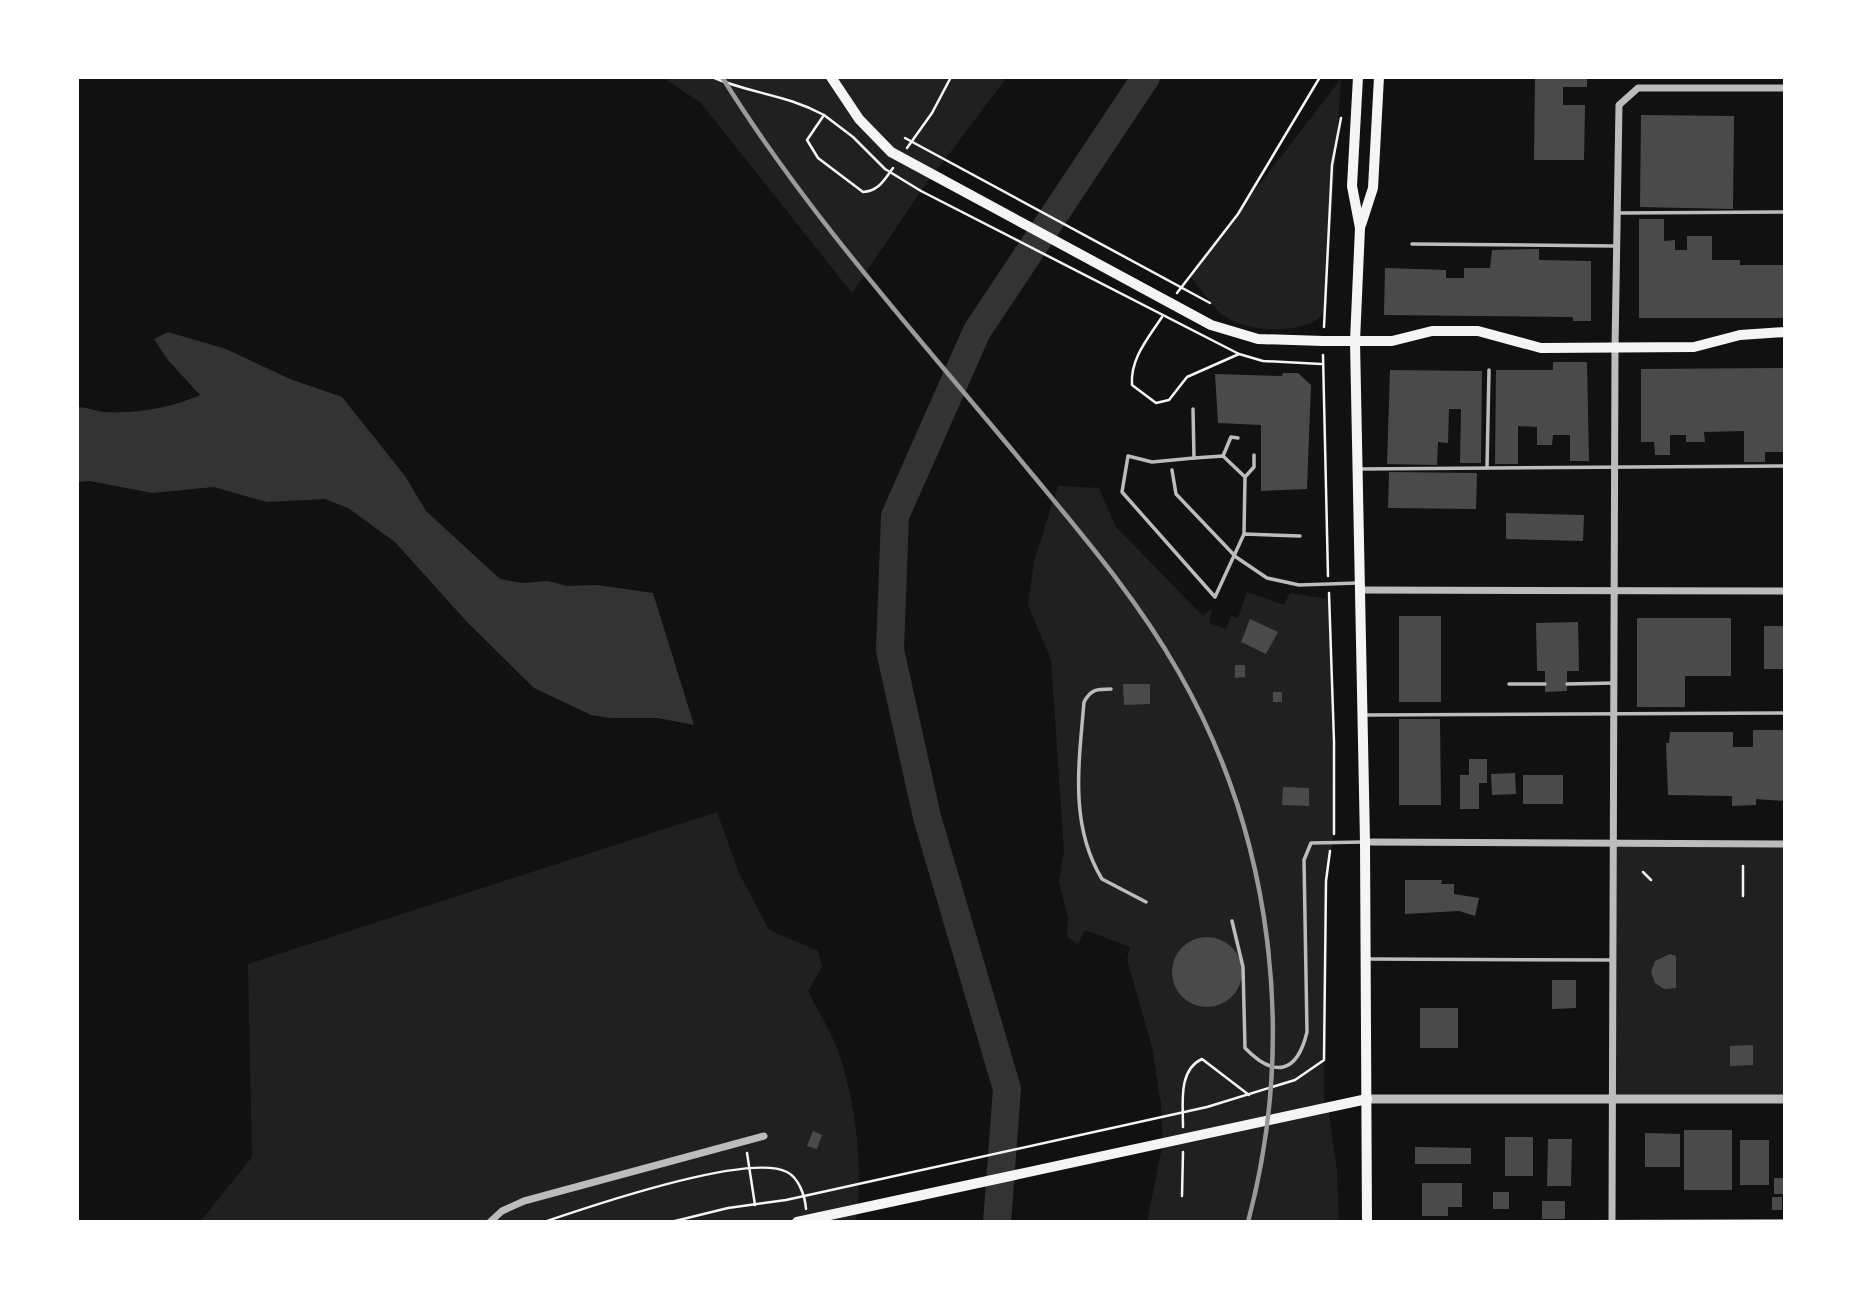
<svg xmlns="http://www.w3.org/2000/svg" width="1862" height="1299" viewBox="0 0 1862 1299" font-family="'Titillium Web',sans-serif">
  <rect width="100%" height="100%" fill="#111"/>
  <!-- green -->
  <g fill="#202020">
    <path d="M662 77H1001L1004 81 921 191 852 293 701 103Z"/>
    <path d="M1341 79 1325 311C1309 336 1252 332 1229 319 1214 311 1200 287 1189 275Z"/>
    <path d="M1058 486 1099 488 1116 527 1203 616 1212 609 1209 623 1226 629 1231 616 1238 618 1247 592 1284 605 1290 593 1329 599 1334 833 1326 881 1324 1107 1328 1106 1337 1172 1339 1222H1147L1163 1142 1161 1104 1152 1047 1127 960 1130 947 1085 930 1078 944 1067 936 1068 919 1059 882 1064 851 1051 660 1028 605 1034 561Z"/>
    <path d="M717 812 739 873 769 930 818 951 822 967 808 991C819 1013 834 1036 841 1060 857 1110 863 1170 856 1222H200L252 1157 248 964Z"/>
    <path d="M1613 844H1785V1099H1612Z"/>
  </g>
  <!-- water -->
  <path fill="#333" d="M168 332 226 349 290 379 342 397 405 476 426 511 500 579 522 583 548 581 567 586 597 585 653 593 694 725 658 718H611L591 715 534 688 468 623 395 542 348 508 325 499 267 502 214 487 152 493 90 481 77 482V407C86 407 95 411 104 412 136 414 171 408 200 395L167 359 154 339Z"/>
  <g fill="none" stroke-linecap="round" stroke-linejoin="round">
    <!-- river -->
    <path stroke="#333" stroke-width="28" d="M997 1222 1007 1089 927 817 890 650 895 516 977 331 1146 77"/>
  </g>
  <!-- building -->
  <g fill="#4a4a4a">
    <path d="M1535 77H1587V87H1563V105H1585L1584 160H1534Z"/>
    <path d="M1641 115 1734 116 1733 209 1640 207Z"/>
    <path d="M1639 219H1664V241L1675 240V250H1687V236H1712V260H1740V265H1785V318H1639Z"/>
    <path d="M1539 249V260L1591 261V321H1573V317L1384 315 1385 268 1446 270V278H1464V268H1490L1492 250Z"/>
    <path d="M1553 362H1587L1589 461H1570V435H1553L1552 445H1537V427L1518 426V464H1495L1496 370H1553Z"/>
    <path d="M1785 368V452H1765V462H1744V431L1704 432 1705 442H1686V435H1670V455H1655L1654 442H1641V369Z"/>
    <path d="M1390 370 1482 371 1481 463H1460L1461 409H1449L1448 443 1438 442 1437 465 1387 464Z"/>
    <path d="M1283 373H1298L1311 385 1307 489 1261 491V425L1218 423 1215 374 1282 376Z"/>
    <path d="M1389 472 1477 473 1476 509 1388 508Z"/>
    <path d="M1506 513 1584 515 1583 541 1506 539Z"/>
    <rect x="1399" y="616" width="42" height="86"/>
    <path d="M1637 618H1731V676H1685V707H1637Z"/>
    <path d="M1250 619 1278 632 1266 654 1241 642Z"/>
    <path d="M1578 622 1579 671H1567V691L1545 692V671H1537L1536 623Z"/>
    <rect x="1764" y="626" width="21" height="43"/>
    <path d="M1235 665H1245V677L1235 678Z"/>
    <path d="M1123 684H1150V704L1124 705Z"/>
    <rect x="1273" y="692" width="9" height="10"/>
    <path d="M1399 719H1440L1441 805H1399Z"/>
    <path d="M1753 730H1785V801L1756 799V805L1732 806V796L1668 795 1666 743H1669L1670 732H1733V747H1753Z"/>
    <path d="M1469 759H1487V783H1479V809H1460V775H1469Z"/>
    <path d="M1515 773 1516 794 1492 795 1491 774Z"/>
    <rect x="1523" y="775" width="40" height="29"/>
    <path d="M1283 787 1309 788V806L1282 805Z"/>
    <path d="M1405 880H1442L1441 884H1454V894L1479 898 1475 916 1459 911 1405 914Z"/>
    <circle cx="1207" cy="972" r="35"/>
    <path d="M1670 954 1676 956V988L1664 989 1655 983 1651 972 1655 961Z"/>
    <path d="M1552 980H1576V1008L1552 1009Z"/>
    <rect x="1420" y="1008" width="38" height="40"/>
    <path d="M1753 1045V1065L1730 1066V1046Z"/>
    <rect x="1684" y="1130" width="48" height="60"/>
    <path d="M813 1131 822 1135 817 1149 807 1146Z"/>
    <path d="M1645 1133 1680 1134V1167H1645Z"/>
    <rect x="1505" y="1137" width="28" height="39"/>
    <path d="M1548 1139H1572L1571 1186H1547Z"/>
    <rect x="1740" y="1140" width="29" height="45"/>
    <path d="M1415 1147 1471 1148V1164H1415Z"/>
    <rect x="1774" y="1178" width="9" height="16"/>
    <path d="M1422 1183H1462V1207H1448V1216H1422Z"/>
    <rect x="1493" y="1192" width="16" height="17"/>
    <rect x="1772" y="1197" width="10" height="13"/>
    <rect x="1542" y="1201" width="23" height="18"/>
  </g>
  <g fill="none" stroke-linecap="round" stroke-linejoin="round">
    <!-- path -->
    <g stroke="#f5f5f5" stroke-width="2.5">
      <path d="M712 77C751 94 785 94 824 115"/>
      <path d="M905 138 1210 303"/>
      <path d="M907 148 932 113 951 77"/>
      <path d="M893 168C884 180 879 191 863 192L818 158 807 140 824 115 853 137 885 169 921 191 1239 354 1263 361 1321 364"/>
      <path d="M1177 293 1238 214 1320 77"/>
      <path d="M1162 317C1148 338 1130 359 1132 385L1156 403 1169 400 1187 377 1239 354"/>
      <path d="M1324 327 1332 165 1341 118"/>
      <path d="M1323 355 1328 576"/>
      <path d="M1329 593 1334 742V834"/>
      <path d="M1643 872 1651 880"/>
      <path d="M1743 896V866"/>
      <path d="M1183 1127C1183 1103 1178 1070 1202 1059L1249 1095"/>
      <path d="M747 1153 755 1205"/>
      <path d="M1182 1196 1183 1152"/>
      <path d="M544 1222C588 1207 748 1152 787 1172 799 1178 805 1196 806 1209"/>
      <path d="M671 1222 728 1208 786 1200 1207 1107 1295 1080 1324 1060 1326 881 1330 851"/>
    </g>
    <!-- service -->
    <g stroke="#bcbcbc" stroke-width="3.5">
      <path d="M1619 213 1785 212"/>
      <path d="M1412 244 1615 246"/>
      <path d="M1193 409 1194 458 1223 456 1245 477 1244 534"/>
      <path d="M1223 456 1231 437 1238 438"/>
      <path d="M1194 458 1152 462 1128 456 1122 492 1215 597 1244 534 1300 536"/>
      <path d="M1487 467 1489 370"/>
      <path d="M1359 469 1785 466"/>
      <path d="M1172 470 1176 494 1236 557 1267 578 1299 585 1357 583"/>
      <path d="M1245 477 1254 467V455"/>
      <path d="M1509 684H1545"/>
      <path d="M1567 684 1614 683"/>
      <path d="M1111 689C1097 689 1091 689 1084 702 1079 763 1069 825 1102 879L1146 902"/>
      <path d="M1365 715 1785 713"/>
      <path d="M1232 921 1243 967 1245 1048C1274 1078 1297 1074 1307 1032L1304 860 1311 843 1363 842"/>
      <path d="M1368 959 1613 960"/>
      <path d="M1503 1222 1785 1221"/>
    </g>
    <!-- minor -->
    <g stroke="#bcbcbc" stroke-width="7">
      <path d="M1360 590 1785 591"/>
      <path d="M1365 842 1785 844"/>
      <path d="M490 1222 502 1211 524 1201 764 1136"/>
      <path d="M1612 1222 1615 348 1619 105 1638 88H1785"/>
    </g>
    <!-- tertiary -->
    <path stroke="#bcbcbc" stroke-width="9" d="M1367 1099H1785"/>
    <!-- secondary -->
    <g stroke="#f5f5f5" stroke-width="10">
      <path d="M831 77 859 119 891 152 1211 325 1258 339 1323 341H1392L1432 331H1478L1541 348 1694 347 1740 335 1785 332"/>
      <path d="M797 1222 1367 1099"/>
    </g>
    <!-- primary -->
    <g stroke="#f5f5f5" stroke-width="10">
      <path d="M1358 77 1352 186 1360 228 1355 341 1365 842 1367 1222"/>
      <path d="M1361 225 1373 188 1379 77"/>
    </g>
    <!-- rail -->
    <path stroke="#9a9a9a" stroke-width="4.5" d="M722 77C810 219 926 345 1032 474 1084 537 1137 599 1178 671 1273 836 1297 1038 1248 1222"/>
  </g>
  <!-- border -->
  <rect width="1862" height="1299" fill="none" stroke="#ffffff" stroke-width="158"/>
</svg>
